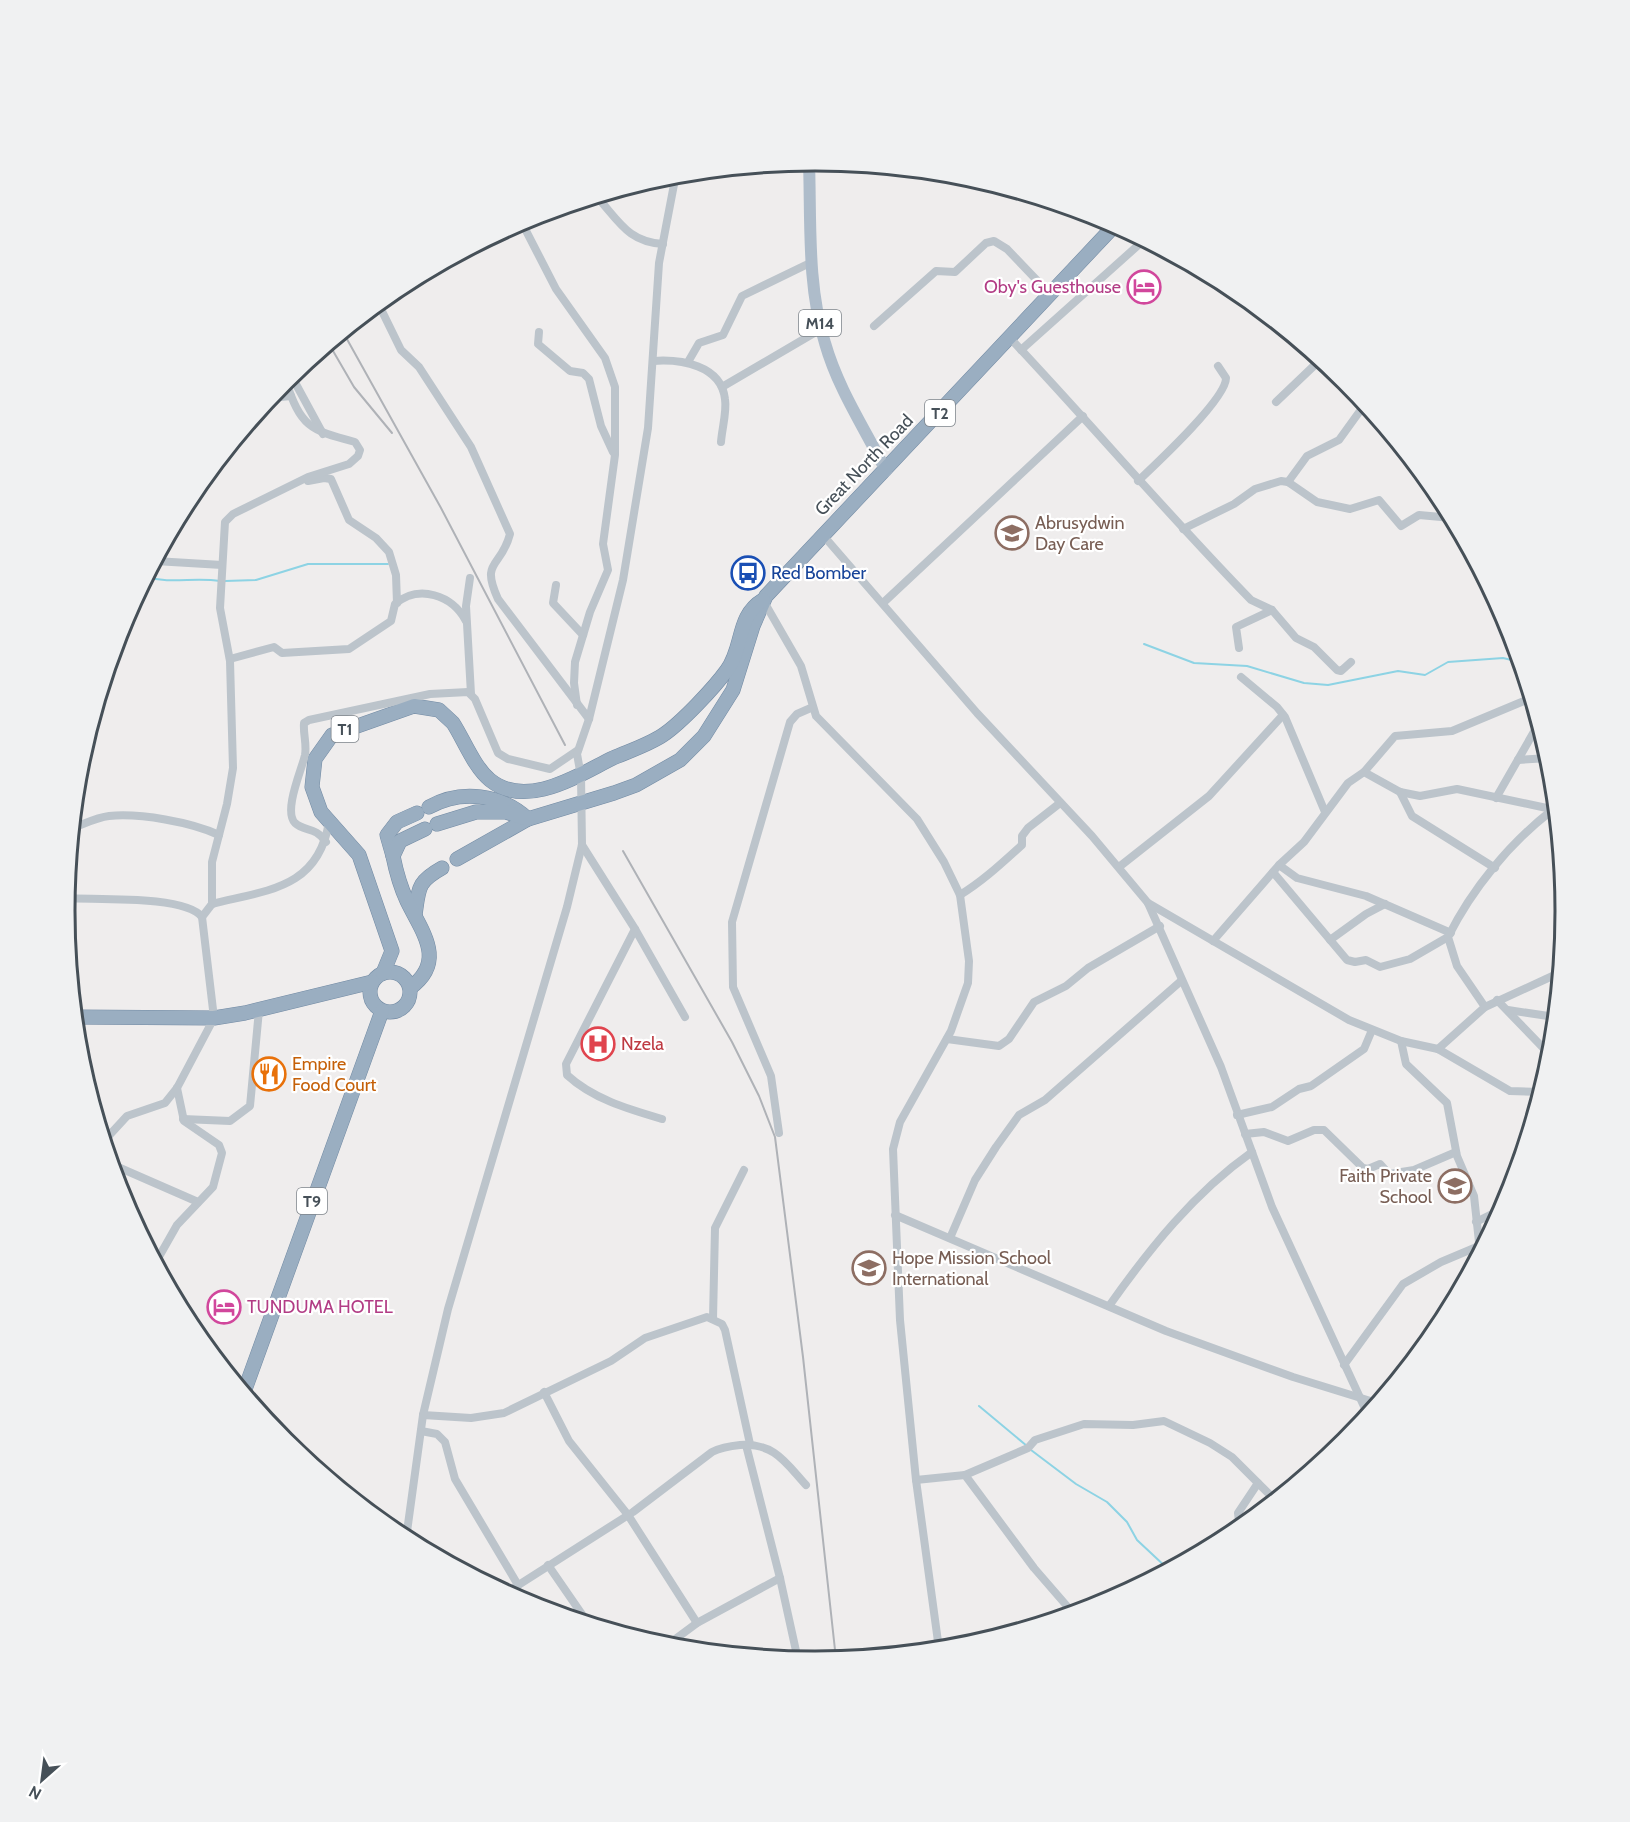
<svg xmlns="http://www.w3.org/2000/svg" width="1630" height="1822" viewBox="0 0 1630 1822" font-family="Cabin,sans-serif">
  <rect width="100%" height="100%" fill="#efeded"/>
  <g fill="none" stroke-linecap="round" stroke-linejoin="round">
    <!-- stream -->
    <g stroke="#8dd3e4" stroke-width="2">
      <path d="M147 577C170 584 195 577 220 581"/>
      <path d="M225 581 256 580 308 564H388"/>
      <path d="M1144 644 1194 663 1247 666 1304 683 1328 685 1398 671 1425 675 1448 662 1503 658 1520 662"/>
      <path d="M979 1406 1027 1446"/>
      <path d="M1031 1450 1076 1484 1107 1502 1127 1522 1137 1540 1168 1569"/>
    </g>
    <!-- trunk casing -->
    <g stroke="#738ba4" stroke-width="15">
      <g id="trunk">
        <path d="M429 807C461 789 501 794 528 819L457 859"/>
        <path d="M437 824 476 812H506L528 819 614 793 636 785 680 760 704 736 733 690 753 626 766 596 1115 225"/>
        <path d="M393 856 387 835 397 822 417 813"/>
        <path d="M415 915C419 888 417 882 442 868"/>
        <circle cx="390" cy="992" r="20"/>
        <path d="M383 973 392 951 359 855 321 812 312 787 315 759 332 735 414 706 439 710 453 723C464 740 474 767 490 780 527 810 580 774 613 758 629 751 648 745 663 735 681 723 714 688 727 670 744 647 736 616 763 600"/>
        <path d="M410 988C447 961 422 932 407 901 401 888 396 871 393 856L400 841 425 829"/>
        <path d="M75 1017 214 1018 245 1013 372 982"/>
        <path d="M244 1392 382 1011"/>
      </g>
    </g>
    <!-- minor -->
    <g stroke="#bcc4cb" stroke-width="8">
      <path d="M597 197C619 221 628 242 663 244"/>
      <path d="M521 221 556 289 605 358 615 387V455L603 544 608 570 590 612 575 662 574 683 577 705"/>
      <path d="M378 303 401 350 419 367 471 447 510 534C501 569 480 559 498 599L589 719"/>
      <path d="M874 326 936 271 955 272 986 243 994 241 1007 249 1050 294"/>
      <path d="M539 332 538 344 570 371 583 373 589 379 601 426 613 452"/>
      <path d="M1009 337C1091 424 1168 515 1251 600L1272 610 1296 638 1314 647 1337 670 1341 671 1351 662"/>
      <path d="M1021 350 1144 240"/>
      <path d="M653 361C681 359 721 365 725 399 727 412 722 428 721 442"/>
      <path d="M688 362 699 343 723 335 742 296 812 262"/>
      <path d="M291 375 323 434"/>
      <path d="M722 387 821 329"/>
      <path d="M270 398 291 396"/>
      <path d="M1276 402 1320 360"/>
      <path d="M308 481 324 478 331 479 349 520 376 538 389 552 396 575 397 603"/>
      <path d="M1138 481C1156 464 1226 399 1226 378L1218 366"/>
      <path d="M1288 482 1307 456 1339 440 1365 404"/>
      <path d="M1183 529 1234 504 1255 489 1281 481 1288 482 1317 502 1350 509 1379 500 1401 526 1419 515 1452 518"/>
      <path d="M822 534 977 713 1092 836 1148 903 1221 1067 1272 1207 1368 1415"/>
      <path d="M155 561 222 565"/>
      <path d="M470 578 466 606 471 694"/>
      <path d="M556 585 553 603 583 635"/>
      <path d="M763 600 801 666 816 716 917 819 944 862 960 895 969 961 968 983 951 1031 900 1122 893 1149 900 1320 916 1480 939 1649"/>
      <path d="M883 603 1083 416"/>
      <path d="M1239 648 1236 627 1272 610"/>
      <path d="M230 659 274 647 282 653 349 649 391 621 395 604C419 584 452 595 466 621"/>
      <path d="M1241 677 1277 707 1285 717 1325 812"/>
      <path d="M1518 760 1549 758"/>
      <path d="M1364 772 1395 736 1452 731 1531 698"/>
      <path d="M1400 792 1412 816 1495 868"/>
      <path d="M1496 798 1539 723"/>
      <path d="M78 826C88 822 99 817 109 816 140 813 191 822 219 835"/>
      <path d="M326 842C315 826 305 832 295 823 283 811 302 769 305 755 307 744 303 734 304 723L309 720 430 694 468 692 475 699 498 753 508 759 550 769 578 750"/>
      <path d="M582 845 635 929 685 1017"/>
      <path d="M1279 865 1297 878 1366 896 1451 933"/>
      <path d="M1119 867 1209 796 1283 715"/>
      <path d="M1273 872 1347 960 1355 962 1366 960 1380 967 1410 959 1448 937"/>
      <path d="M960 895C983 881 1002 863 1022 845V836L1028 828 1060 803"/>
      <path d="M66 898C94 900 185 895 202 917L214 1018 177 1088 165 1103 127 1116 104 1141"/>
      <path d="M1148 903 1349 1020 1401 1041 1438 1049 1510 1091 1541 1092"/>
      <path d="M212 904C267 890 318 889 329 822"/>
      <path d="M202 917 212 904V862L227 804 233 768 230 661 220 608 225 522 233 514 308 477 349 464 358 456 360 450 355 442C309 430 301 427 285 379"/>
      <path d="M635 929 566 1064 567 1075C593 1099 628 1109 662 1119"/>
      <path d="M1330 940 1366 914 1385 904"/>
      <path d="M1213 941 1279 865 1304 842 1348 783 1364 772 1400 792 1420 796 1457 789 1556 810"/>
      <path d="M1497 1000 1551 1056"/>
      <path d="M1485 1007 1457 966 1448 937C1472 889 1509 844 1551 811"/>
      <path d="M1508 1010 1555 1017"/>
      <path d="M947 1039 999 1046 1009 1039 1034 1002 1066 986 1088 968 1160 926"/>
      <path d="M1401 1041 1406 1064 1447 1103 1457 1156 1474 1196 1480 1251"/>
      <path d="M1438 1049 1485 1007 1559 973"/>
      <path d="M1237 1115 1272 1107 1299 1089 1311 1086 1364 1049 1372 1030"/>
      <path d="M183 1119 230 1121 250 1106 259 1010"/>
      <path d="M779 1133 771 1076 733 987 732 922 790 722 797 714 813 707"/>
      <path d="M1245 1134 1264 1132 1288 1141 1314 1130H1324L1363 1168 1368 1169 1380 1164 1389 1174 1414 1170 1456 1152"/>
      <path d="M111 1164 198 1202"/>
      <path d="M895 1215 1166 1331 1293 1377 1377 1403"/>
      <path d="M1476 1222 1492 1214 1508 1198"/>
      <path d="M950 1238 975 1180 996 1147 1019 1115 1045 1100 1181 981"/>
      <path d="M156 1262 177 1225 213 1187 222 1153 219 1145 184 1121 177 1088"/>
      <path d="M1109 1306C1150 1248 1194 1193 1252 1152"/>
      <path d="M713 1319 715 1228 744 1170"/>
      <path d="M1344 1365 1403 1284 1441 1262 1479 1246"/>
      <path d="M544 1392 569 1441 628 1515 697 1623"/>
      <path d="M423 1415 471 1418 504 1413 611 1361 645 1338 707 1317 722 1324 725 1330 750 1444"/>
      <path d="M421 1431 437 1434 445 1442 455 1479 518 1585"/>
      <path d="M746 1445 780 1578 798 1660"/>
      <path d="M965 1475 1028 1448 1035 1440 1084 1424 1133 1425 1164 1421 1210 1443 1232 1457 1275 1500"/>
      <path d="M916 1480 965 1475 1034 1568 1073 1613"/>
      <path d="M1244 1525 1239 1521 1238 1513 1258 1483"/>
      <path d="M406 1539 423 1415 448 1309 567 907 582 845 581 776 577 754 589 719 623 580 648 428 659 263 676 174"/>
      <path d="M548 1565 588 1623"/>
      <path d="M506 1593 633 1512 712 1452C722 1447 730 1446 740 1445 775 1443 785 1462 806 1485"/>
      <path d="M666 1646 697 1623 780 1578"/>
    </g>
    <!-- primary -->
    <path stroke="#aebcca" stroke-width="12" d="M809 161C811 221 807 286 825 343 838 389 865 429 886 471"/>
    <!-- trunk -->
    <use href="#trunk" stroke="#9aaec1" stroke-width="14"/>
    <!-- rail -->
    <g stroke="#afb2b7" stroke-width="2">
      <path d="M343 332 441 508 565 745"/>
      <path d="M329 344 354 387 392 433"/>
      <path d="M623 851 732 1042 759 1096 775 1137 803 1357 836 1659"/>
    </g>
  </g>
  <!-- icons -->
  <defs>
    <g id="hotel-ring" transform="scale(1.725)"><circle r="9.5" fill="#fff" stroke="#d1479c" stroke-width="1.5"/><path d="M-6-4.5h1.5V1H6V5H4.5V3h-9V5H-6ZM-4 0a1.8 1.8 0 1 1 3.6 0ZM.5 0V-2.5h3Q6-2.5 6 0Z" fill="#d1479c"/></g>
    <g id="school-ring" transform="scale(1.725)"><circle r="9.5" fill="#fff" stroke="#8d6e63" stroke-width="1.5"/><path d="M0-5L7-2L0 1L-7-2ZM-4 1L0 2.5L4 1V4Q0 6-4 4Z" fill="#8d6e63"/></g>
    <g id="bus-ring" transform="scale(1.725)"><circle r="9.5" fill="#fff" stroke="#1a4fb4" stroke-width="1.5"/><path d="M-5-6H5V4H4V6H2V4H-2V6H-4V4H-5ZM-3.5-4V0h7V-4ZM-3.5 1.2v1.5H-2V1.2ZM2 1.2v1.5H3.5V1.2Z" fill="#1a4fb4"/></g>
    <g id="hospital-ring" transform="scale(1.725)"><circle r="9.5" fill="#fff" stroke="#e0444e" stroke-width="1.5"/><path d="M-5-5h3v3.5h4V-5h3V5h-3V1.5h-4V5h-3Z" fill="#e0444e"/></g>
    <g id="restaurant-ring" transform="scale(1.725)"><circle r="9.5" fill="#fff" stroke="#e8710a" stroke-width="1.5"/><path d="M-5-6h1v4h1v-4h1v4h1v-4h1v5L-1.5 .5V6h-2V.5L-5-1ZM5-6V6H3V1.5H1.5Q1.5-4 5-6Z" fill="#e8710a"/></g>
  </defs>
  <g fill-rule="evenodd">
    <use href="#hotel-ring" x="1144" y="287"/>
    <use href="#school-ring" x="1012" y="533"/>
    <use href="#bus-ring" x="748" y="573"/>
    <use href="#hospital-ring" x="598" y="1044"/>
    <use href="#restaurant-ring" x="269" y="1074"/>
    <use href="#school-ring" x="1455" y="1186"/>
    <use href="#school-ring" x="869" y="1268"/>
    <use href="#hotel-ring" x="224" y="1307"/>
  </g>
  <g text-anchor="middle" stroke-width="4.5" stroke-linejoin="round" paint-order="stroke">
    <!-- shield labels -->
    <g fill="#fff" stroke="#7e848a" stroke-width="1.5">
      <rect x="799" y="310" width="42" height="26" rx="4.5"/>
      <rect x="925" y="400" width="30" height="26" rx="4.5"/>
      <rect x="331.5" y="716" width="27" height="26" rx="4.5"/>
      <rect x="297" y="1188" width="30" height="26" rx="4.5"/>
    </g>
    <g font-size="16" font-weight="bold" fill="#465058">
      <text x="820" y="329">M14</text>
      <text x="940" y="419">T2</text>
      <text x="345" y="735">T1</text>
      <text x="312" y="1207">T9</text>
    </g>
    <!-- hotel labels -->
    <g font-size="18" fill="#b23c85" stroke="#fff" text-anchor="end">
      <text x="1121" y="293">Oby's Guesthouse</text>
      <text x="247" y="1313" text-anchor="start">TUNDUMA HOTEL</text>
    </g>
    <!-- street labels -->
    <g font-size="18" fill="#465058" stroke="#fff">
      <text transform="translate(864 465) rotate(-46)" y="6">Great North Road</text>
    </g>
    <!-- education labels -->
    <g font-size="18" fill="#785e54" stroke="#fff" text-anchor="start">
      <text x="1035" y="529">Abrusydwin<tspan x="1035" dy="21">Day Care</tspan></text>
      <text x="1432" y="1182" text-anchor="end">Faith Private<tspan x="1432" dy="21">School</tspan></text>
      <text x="892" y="1264">Hope Mission School<tspan x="892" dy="21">International</tspan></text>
    </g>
    <!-- transit labels -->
    <g font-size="18" fill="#164399" stroke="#fff" text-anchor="start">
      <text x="771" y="579">Red Bomber</text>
    </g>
    <!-- health labels -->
    <g font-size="18" fill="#be3a42" stroke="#fff" text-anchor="start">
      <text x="621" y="1050">Nzela</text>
    </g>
    <!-- food labels -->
    <g font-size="18" fill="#c56008" stroke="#fff" text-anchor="start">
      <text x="292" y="1070">Empire<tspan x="292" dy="21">Food Court</tspan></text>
    </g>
  </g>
  <!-- crop -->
  <path d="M0 0H1630V1822H0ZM75 911a740 740 0 1 1 1480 0a740 740 0 1 1-1480 0Z" fill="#f0f1f2" fill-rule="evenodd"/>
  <path fill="none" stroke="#465058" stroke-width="3" d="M75 911a740 740 0 1 1 1480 0a740 740 0 1 1-1480 0Z"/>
  <!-- north arrow -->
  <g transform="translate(42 1780) rotate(208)" stroke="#ffffff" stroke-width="4.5" paint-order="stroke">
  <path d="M0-4.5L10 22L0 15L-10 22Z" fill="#465058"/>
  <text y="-9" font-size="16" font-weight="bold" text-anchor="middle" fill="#465058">N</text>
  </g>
</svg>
